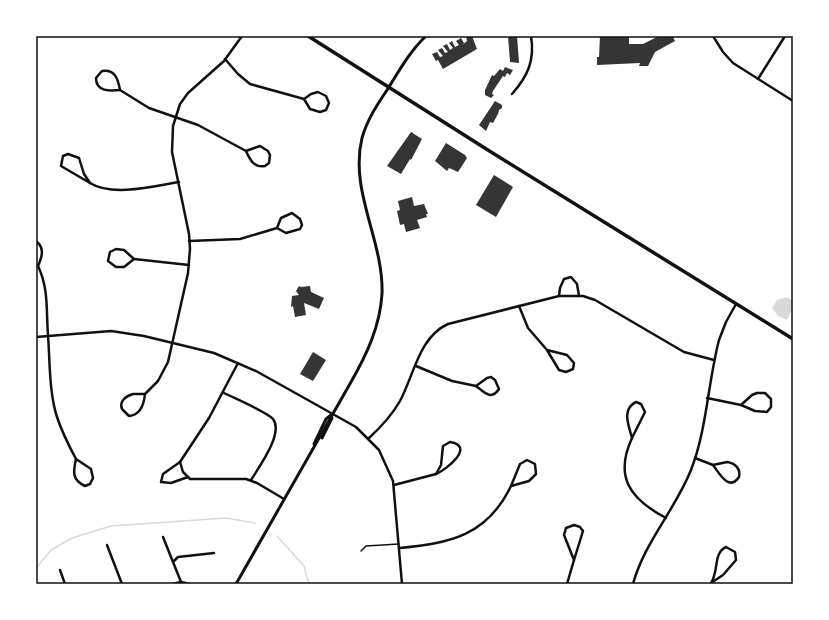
<svg xmlns="http://www.w3.org/2000/svg" width="829" height="620" viewBox="0 0 829 620" font-family="Poppins,sans-serif">
  <rect width="100%" height="100%" fill="#fff"/>
  <!-- water -->
  <path fill="#d9d9d9" d="M787 297 793 301V307L787 320 778 316 772 308 777 300Z"/>
  <g fill="none" stroke-linecap="round" stroke-linejoin="round">
    <!-- stream -->
    <g stroke="#d9d9d9" stroke-width="1.5">
      <path d="M277 536 304 566 309 584"/>
      <path d="M36 568 51 550 72 538 111 526 226 518 255 523"/>
    </g>
  </g>
  <!-- building -->
  <g fill="#353535">
    <path d="M466 36H472L477 49 443 69 438 60 436 61 432 54 437 52 440 57 443 56 438 50 442 48 445 53 448 52 443 46 447 44 450 50 453 48 449 43 452 41 455 47 459 45 456 41 461 38 464 43 462 45 467 41Z"/>
    <path d="M508 36H517L519 63 510 62Z"/>
    <path d="M600 36H629V44H643L659 36H675L673 37 675 41 655 52 648 66H639L640 63 597 65V57H599Z"/>
    <path d="M505 67 513 70 510 75 507 73 505 77 503 76 493 91 492 94 494 95 491 98 485 95V90L492 75 494 76 500 69 503 71Z"/>
    <path d="M495 101 502 105V108L499 110 498 114 493 123 490 122 486 131 479 125Z"/>
    <path d="M411 132 422 139 411 160 410 159 401 174 387 166Z"/>
    <path d="M446 143 465 155 467 158 458 172 449 168 447 171 435 161Z"/>
    <path d="M494 175 513 187 496 217 476 205Z"/>
    <path d="M412 197 414 206 424 204 428 214H426L427 217 417 220 420 228 406 232 404 224 400 225 397 211 400 210 398 201Z"/>
    <path d="M299 286 301 287 310 286 311 292 324 298 319 309 304 303 306 315 295 317 293 306 291 307 292 296 299 295 296 291Z"/>
    <path d="M313 352 326 360 313 381 300 374Z"/>
  </g>
  <g fill="none" stroke-linecap="round" stroke-linejoin="round">
    <!-- service -->
    <path stroke="#111" stroke-width="1.5" d="M361 551 366 546 399 544"/>
    <!-- minor -->
    <g stroke="#111" stroke-width="2.5">
      <path d="M713 36 723 52 733 63 793 101"/>
      <path d="M225 59 238 74 250 84 304 99"/>
      <path d="M102 71C115 69 118 79 120 90 110 91 96 92 96 78Z"/>
      <path d="M758 79 785 36"/>
      <path d="M120 90 149 108 198 125 246 151"/>
      <path d="M318 92 326 96 329 103 326 110 320 112 310 109 304 99 311 94Z"/>
      <path d="M512 94C528 76 535 60 531 36"/>
      <path d="M260 146 268 151 270 155 269 163 265 166C254 168 250 160 246 151Z"/>
      <path d="M68 154 79 158 84 174 90 183 61 166 63 156Z"/>
      <path d="M90 183C112 197 155 186 179 182"/>
      <path d="M292 213 300 219 302 225 300 229 286 233 277 228 281 218Z"/>
      <path d="M36 241C45 248 42 257 38 266L36 265"/>
      <path d="M189 241 240 239 277 228"/>
      <path d="M116 249 124 250 134 259 124 267H116L108 261 110 252Z"/>
      <path d="M134 259 189 265"/>
      <path d="M38 266C49 289 46 311 48 335 50 362 49 392 57 417 62 432 69 446 76 459"/>
      <path d="M559 296 560 288 564 279 571 277 577 284 579 296"/>
      <path d="M519 306 528 328 547 350"/>
      <path d="M36 337 111 331 144 336 214 353 256 371 356 427 379 450 393 481 402 584"/>
      <path d="M547 350 567 355 574 363 573 369 566 372 559 370Z"/>
      <path d="M416 366 452 381 476 386"/>
      <path d="M491 377 495 380 499 389C491 401 484 392 476 386L487 378Z"/>
      <path d="M224 393C234 398 267 412 273 419 284 433 259 467 251 480"/>
      <path d="M757 393H765L771 399V407L767 412 755 411 741 405 752 395Z"/>
      <path d="M133 394H145C144 404 141 415 129 416L122 409C119 401 126 396 133 394Z"/>
      <path d="M145 394 158 381 168 362 188 273 190 249 189 234 172 152 173 126 180 104 188 93 224 61 242 36"/>
      <path d="M707 398 741 405"/>
      <path d="M636 402 641 404 645 412 632 438C629 426 621 409 636 402Z"/>
      <path d="M369 438C381 427 392 415 400 401 414 375 419 337 448 324L559 296H583L595 300 684 352 714 360"/>
      <path d="M632 438C614 477 630 499 666 518"/>
      <path d="M450 442C476 446 446 470 436 474L441 465 443 446Z"/>
      <path d="M695 458 713 465"/>
      <path d="M76 459 91 469 93 478 90 484 85 486C72 480 73 472 76 459Z"/>
      <path d="M527 460 535 464 536 474 529 481 511 486 520 464Z"/>
      <path d="M180 462 183 472 190 479H246L257 483 284 499"/>
      <path d="M180 462 209 418 238 363"/>
      <path d="M180 462 163 474 161 482 171 483 188 477"/>
      <path d="M727 462C735 463 741 469 739 477 729 492 719 473 713 465Z"/>
      <path d="M394 485 436 474"/>
      <path d="M574 525 580 527 583 531 574 560 564 535 566 528Z"/>
      <path d="M163 537 181 582"/>
      <path d="M107 545 122 584"/>
      <path d="M726 547 735 552 736 560 723 575 711 583C719 571 713 553 726 547Z"/>
      <path d="M400 548C450 543 487 536 511 486"/>
      <path d="M174 561 178 557 214 553"/>
      <path d="M60 570 65 584"/>
      <path d="M172 584 181 582 190 584"/>
      <path d="M567 584 574 560"/>
      <path d="M633 584C644 543 675 510 691 470 707 429 708 382 719 340L726 322 736 304"/>
    </g>
    <!-- tertiary -->
    <g stroke="#111" stroke-width="3">
      <path d="M322 438 332 418"/>
      <path d="M314 444 326 419 331 415"/>
      <path d="M236 584 351 382C367 354 380 326 382 294 384 241 349 191 362 138 367 120 377 105 387 90 399 71 410 51 426 36"/>
    </g>
    <!-- secondary -->
    <path stroke="#111" stroke-width="3.5" d="M308 36 491 152 793 339"/>
  </g>
  <!-- border -->
  <rect width="829" height="620" fill="none" stroke="#ffffff" stroke-width="74"/>
  <rect x="37" y="37" width="755" height="546" fill="none" stroke="#111" stroke-width="1.5"/>
</svg>
